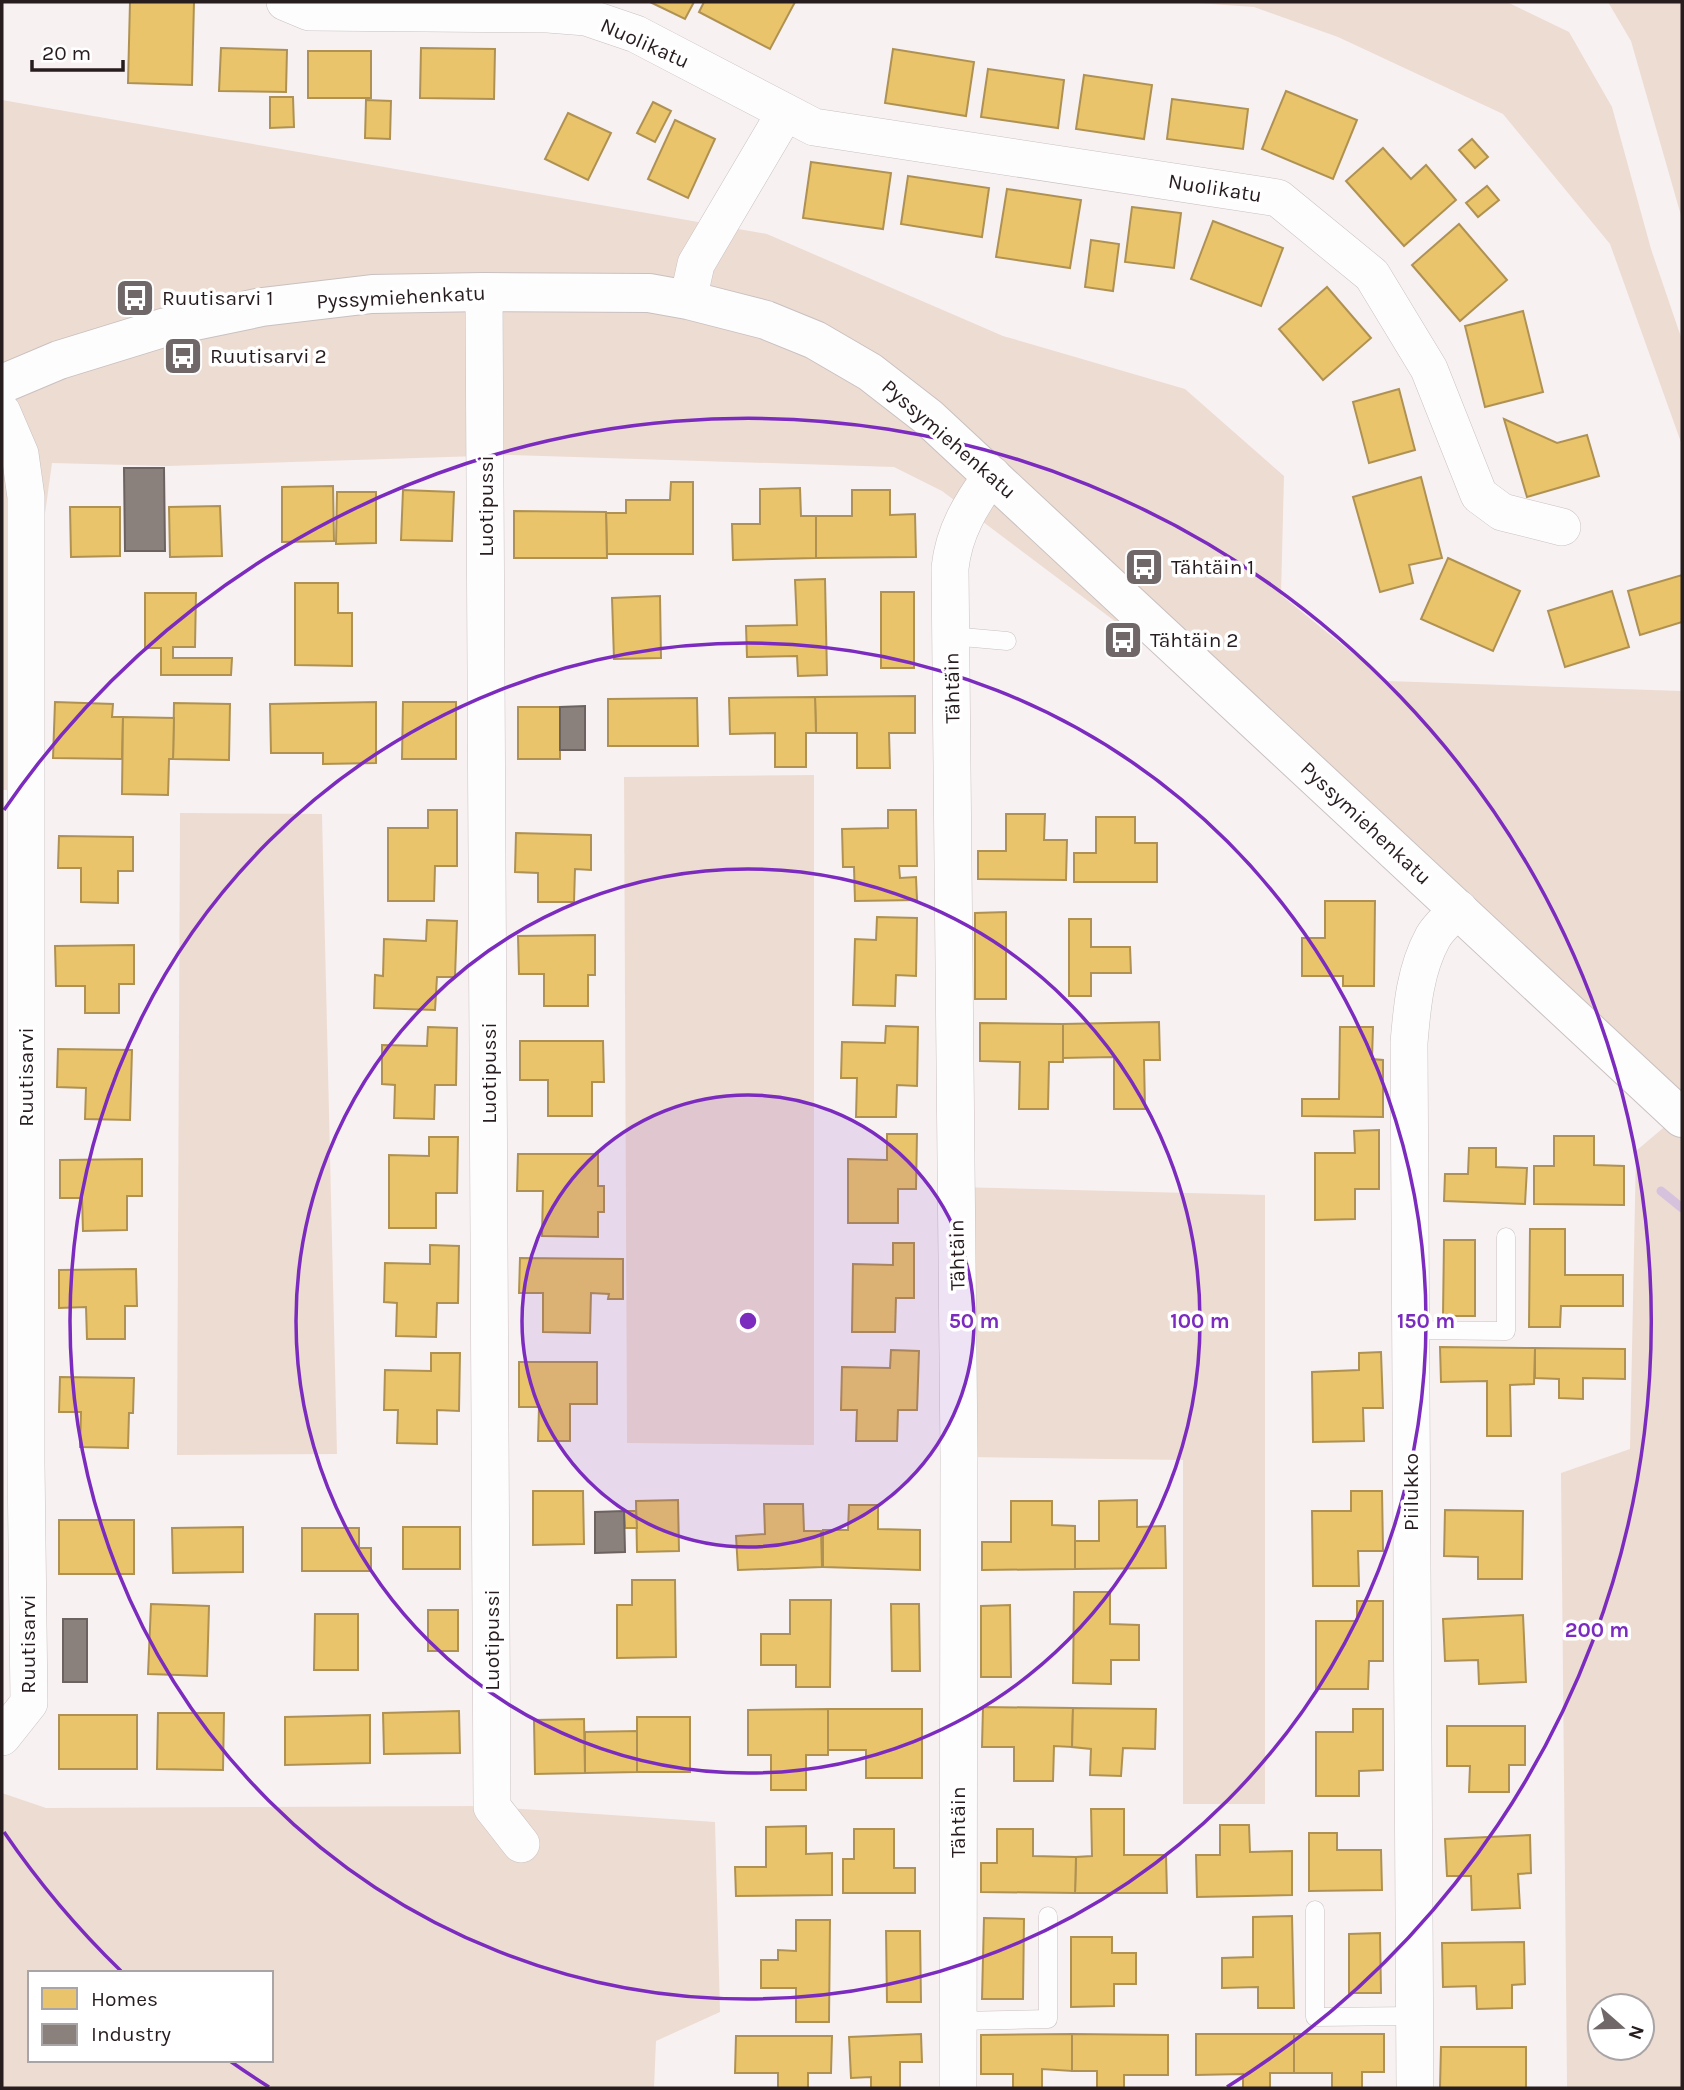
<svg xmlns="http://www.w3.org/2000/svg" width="1684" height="2090" viewBox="0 0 1684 2090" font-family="Karla,sans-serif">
  <rect width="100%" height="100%" fill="#f8f1f2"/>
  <!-- green -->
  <g fill="#eddcd2" fill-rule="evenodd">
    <path d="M1183 2H1507L1569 32 1612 107 1651 249 1682 340V445L1610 244 1503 114 1338 37 1254 7Z"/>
    <path d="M1608 2H1682V219L1631 41Z"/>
    <path d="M2 100 767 234 1003 336 1185 389 1284 476 1281 595 1387 681 1682 691V1094L1387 826 942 491 894 467 511 455 167 466 52 463 7 790H2Z"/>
    <path d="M814 775V1445L627 1443 624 777Z"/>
    <path d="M180 813 322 814 337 1454 177 1455Z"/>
    <path d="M1682 1112V2088H1567L1561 1473 1630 1449 1636 1151ZM1600 2006H1642V2048H1600Z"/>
    <path d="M956 1187 1265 1195V1804H1183V1460L968 1457Z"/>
    <path d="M2 1793 46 1808 477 1806 715 1822 720 2012 656 2041 654 2088H2ZM30 1973H271V2060H30Z"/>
  </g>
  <!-- homes -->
  <g fill="#e9c46a" stroke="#af9253" stroke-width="2">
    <path d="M130 2H194L192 85 128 83Z"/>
    <path d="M650 2H694L685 19Z"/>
    <path d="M704 2H795L770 49 699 12Z"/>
    <path d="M221 48 287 50 286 92 219 91Z"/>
    <path d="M421 48 495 49 494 99 420 98Z"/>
    <path d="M893 49 974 62 966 116 885 103Z"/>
    <rect x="308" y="51" width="63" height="47"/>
    <path d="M988 69 1064 80 1058 128 981 117Z"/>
    <path d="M1084 75 1152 85 1144 139 1076 129Z"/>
    <path d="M1286 91 1357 120 1333 179 1262 149Z"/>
    <path d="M270 97H293L294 127 270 128Z"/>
    <path d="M1172 99 1248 109 1243 149 1167 139Z"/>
    <path d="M366 100 391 101 390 139 365 138Z"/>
    <path d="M653 102 671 111 655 142 637 133Z"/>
    <path d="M568 113 611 133 588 180 545 159Z"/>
    <path d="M675 120 715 139 688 198 648 179Z"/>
    <path d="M1472 139 1488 157 1475 168 1459 150Z"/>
    <path d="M1383 148 1411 179 1426 165 1456 200 1404 246 1346 181Z"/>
    <path d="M811 162 891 173 883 229 803 218Z"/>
    <path d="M908 176 989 188 982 237 901 224Z"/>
    <path d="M1487 186 1499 200 1478 217 1466 203Z"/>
    <path d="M1007 189 1081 200 1070 268 996 257Z"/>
    <path d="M1132 207 1181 213 1174 268 1125 262Z"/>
    <path d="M1213 221 1283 248 1261 306 1191 279Z"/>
    <path d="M1459 224 1507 280 1460 321 1412 265Z"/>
    <path d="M1091 240 1119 244 1113 291 1085 287Z"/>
    <path d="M1327 287 1371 338 1323 380 1279 329Z"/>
    <path d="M1523 311 1543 392 1485 407 1465 326Z"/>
    <path d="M1399 389 1415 450 1369 463 1353 402Z"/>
    <path d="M1504 419 1557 443 1587 435 1599 476 1527 497Z"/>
    <path d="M1421 477 1442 558 1409 565 1413 583 1380 592 1353 497Z"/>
    <path d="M671 482H693V554H607L606 513H626V500H670Z"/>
    <path d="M333 486 334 541 282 542V487Z"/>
    <path d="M800 488 801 516H816V558L733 560 732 524H760V489Z"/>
    <path d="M403 490 454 492 452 541 401 540Z"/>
    <path d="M852 490H890V515L915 514 916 557 816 558V516H852Z"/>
    <path d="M337 492H376V543L336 544Z"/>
    <path d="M220 506 222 556 170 557 169 507Z"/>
    <path d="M70 507H120V556L71 557Z"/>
    <path d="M514 511 606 512 607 558H514Z"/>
    <path d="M1448 558 1520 591 1493 651 1421 619Z"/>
    <path d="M1682 575V622L1640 635 1628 591Z"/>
    <path d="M825 579 827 675 798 676 797 656 747 657 746 626 797 625 795 580Z"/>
    <path d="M295 583H338V613H352V666L295 665Z"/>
    <path d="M1612 591 1629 647 1565 667 1548 611Z"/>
    <rect x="881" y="592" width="33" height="76"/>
    <path d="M145 593H196L195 647H173V658H232L231 675H161V648H145Z"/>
    <path d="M660 596 661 658 614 659 612 598Z"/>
    <path d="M915 696V733H889L890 768H857V733H816L815 697Z"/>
    <path d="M815 697 816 733H806V767H775V733L730 734 729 698Z"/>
    <path d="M697 698 698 746H608V699Z"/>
    <path d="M55 702 113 704 112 717H123L122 759 53 758Z"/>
    <path d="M376 702V763L323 764V753H271L270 704Z"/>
    <path d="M403 702H456V759H402Z"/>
    <path d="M174 703 230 704 229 760 173 759Z"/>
    <rect x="518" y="707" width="42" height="52"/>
    <path d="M123 717 174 718 173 759H169L168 795 122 794Z"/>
    <path d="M428 810H457V866H435L434 901H388V828H428Z"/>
    <path d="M888 810H916L917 866H899L900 878 916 877 917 900 855 901 854 867H843L842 829 888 828Z"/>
    <path d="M1006 814H1045L1044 840H1067L1066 880 978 879V851H1006Z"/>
    <path d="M1096 817H1135V843H1157V882H1074V853H1096Z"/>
    <path d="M516 833 591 835V870L575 869 574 902H538V873L515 872Z"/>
    <path d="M59 836 133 837V871H118V903L81 902V868H58Z"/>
    <path d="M1325 901H1375L1374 986H1343V976H1302V938H1325Z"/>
    <path d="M1006 912V999H975V913Z"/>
    <path d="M877 917 917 918 916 976 896 975 895 1006 853 1005 855 939 876 940Z"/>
    <path d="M1069 919H1091V947H1130L1131 973H1091V996H1069Z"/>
    <path d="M427 920 457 921 455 977H437L435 1010 374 1008 375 975 383 976 384 939 426 941Z"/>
    <path d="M595 935V975H588V1006H544V974H519L518 936Z"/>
    <path d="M134 945V984H119V1013H85V986H56L55 946Z"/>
    <path d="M1159 1022 1160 1060H1144L1145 1109H1114V1057L1063 1058V1024Z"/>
    <path d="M980 1023 1063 1024V1062H1049L1048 1109H1019L1020 1062 980 1061Z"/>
    <path d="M886 1026 918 1027 917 1086 897 1085 896 1117H856L857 1078H841L842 1042 885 1043Z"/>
    <path d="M428 1027 457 1028 456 1085H435L434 1119 394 1118 395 1085 382 1084V1045L427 1046Z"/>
    <path d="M1340 1027H1373L1372 1059 1383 1060V1117L1302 1116V1099H1339Z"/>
    <path d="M520 1041H603L604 1082H592V1116H548V1080H520Z"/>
    <path d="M58 1049 132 1050 130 1120 85 1119 86 1088 57 1087Z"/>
    <path d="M1379 1130V1189H1355V1219L1315 1220V1153H1355L1354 1131Z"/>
    <path d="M887 1134H917L916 1189H898V1223H848V1159L887 1160Z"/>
    <path d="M1554 1136H1594V1165L1624 1166V1205L1534 1204V1166H1554Z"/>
    <path d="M429 1137H458L457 1193H436V1228H389V1155L429 1156Z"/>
    <path d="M1469 1148H1496V1167L1527 1168 1525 1204 1444 1201 1445 1174H1468Z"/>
    <path d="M518 1154H598V1186H604V1212H598V1237L542 1236 543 1191H517Z"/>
    <path d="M142 1159V1196H127V1230L83 1231 82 1198H60V1160Z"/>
    <path d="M1530 1229H1565V1275H1623V1306H1561L1560 1327H1529Z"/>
    <path d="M1444 1240H1475V1316H1443Z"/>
    <path d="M893 1243H914V1298H896L895 1332H852L853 1264 893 1265Z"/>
    <path d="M430 1245 459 1246 458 1303H437L436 1337 396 1336 397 1303 384 1302 385 1263 430 1264Z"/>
    <path d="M520 1258 623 1259V1299H608L609 1294 591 1293 590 1333 543 1332V1293H519Z"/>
    <path d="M136 1269 137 1306H125V1339H87L86 1307 59 1308V1270Z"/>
    <path d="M1440 1347 1535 1348 1534 1384 1510 1385 1511 1436H1487V1381L1441 1382Z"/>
    <path d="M1535 1348 1625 1349V1379L1583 1378V1399L1559 1398V1379L1535 1378Z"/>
    <path d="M891 1350 919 1351 917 1410H898L897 1441H856L857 1410H841L842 1367 890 1368Z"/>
    <path d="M1381 1352 1383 1408H1363L1364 1441 1313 1442 1312 1372 1359 1370V1353Z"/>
    <path d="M431 1353H460L459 1411 437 1410V1444L397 1443 398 1410H384L385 1370 431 1371Z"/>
    <path d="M519 1362H597V1404H570V1441H538L539 1407H519Z"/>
    <path d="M60 1377 134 1378 133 1413H129L128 1448 80 1447 81 1412H59Z"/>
    <path d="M533 1491H583L584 1544 533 1545Z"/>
    <path d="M1351 1491H1382L1383 1551H1358L1359 1586H1313L1312 1511H1351Z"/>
    <path d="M678 1500 679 1551 637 1552 636 1501Z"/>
    <path d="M1137 1500V1527L1165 1526 1166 1568 1075 1569V1541H1099V1501Z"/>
    <path d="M1011 1501H1052V1525L1075 1526V1569L982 1570V1542H1011Z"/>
    <path d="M764 1504H803L804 1531H821L822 1567 738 1570 736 1536 765 1534Z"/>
    <path d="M849 1505H878V1529L920 1530V1570L823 1567V1530H848Z"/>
    <path d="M1445 1510 1523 1511 1522 1579H1478V1557L1444 1556Z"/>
    <path d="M624 1511H636L637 1528H625Z"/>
    <rect x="59" y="1520" width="75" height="54"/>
    <path d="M243 1527V1572L173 1573 172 1528Z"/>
    <rect x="403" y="1527" width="57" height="42"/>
    <path d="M302 1528H359V1548H371V1571H302Z"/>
    <path d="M632 1580H675L676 1657 617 1658V1605H632Z"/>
    <path d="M1074 1592H1110V1624L1139 1625V1660H1111V1684L1073 1683Z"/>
    <path d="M790 1600H831L830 1687H796V1665H761V1634H790Z"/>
    <path d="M1357 1601H1383V1661H1369L1368 1689H1316V1621H1357Z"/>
    <path d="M151 1604 209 1606 207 1676 148 1674Z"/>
    <path d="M891 1604H919L920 1671H892Z"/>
    <path d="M1010 1605 1011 1677H981V1606Z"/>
    <rect x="428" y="1610" width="30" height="41"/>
    <path d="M315 1614H358V1670H314Z"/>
    <path d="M1523 1615 1526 1682 1479 1684 1478 1660 1445 1661 1443 1619Z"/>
    <path d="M983 1707 1073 1708 1072 1747 1054 1746 1053 1781H1014V1747H982Z"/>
    <path d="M1073 1708 1156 1709 1155 1749 1123 1748 1121 1776 1090 1775 1091 1749 1072 1747Z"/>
    <path d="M828 1709H922V1778H866V1750H828Z"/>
    <path d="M1353 1709H1383V1770L1359 1771V1796H1316V1732H1353Z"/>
    <path d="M748 1710 828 1709V1755H806V1790H771V1755H748Z"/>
    <path d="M459 1711 460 1753 384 1754 383 1713Z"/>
    <path d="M158 1713H224L223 1770 157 1769Z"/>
    <rect x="59" y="1715" width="78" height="54"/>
    <path d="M370 1715V1763L285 1765V1717Z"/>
    <rect x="637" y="1717" width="53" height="55"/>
    <path d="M584 1719 585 1773 535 1774 534 1720Z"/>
    <path d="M1447 1726H1525V1765H1509V1792H1469L1470 1766H1447Z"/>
    <path d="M637 1731V1772L585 1773V1732Z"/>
    <path d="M1091 1809H1124V1855H1166L1167 1893H1075L1076 1857 1092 1856Z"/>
    <path d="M1220 1825H1249L1250 1852 1292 1851V1895L1197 1897 1196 1855H1220Z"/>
    <path d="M806 1826V1854L832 1853V1895L736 1896 735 1867H766V1827Z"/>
    <path d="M854 1829H894V1868H915V1893H843V1859H854Z"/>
    <path d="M997 1829H1033V1856L1076 1857 1075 1893 981 1892V1863H997Z"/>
    <path d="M1309 1833H1337V1850H1381L1382 1890 1309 1891Z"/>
    <path d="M1530 1835 1531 1873 1518 1874 1520 1908 1472 1910 1471 1876H1447L1445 1839Z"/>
    <path d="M1292 1916 1294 2008H1258V1987L1222 1988V1958L1253 1957V1917Z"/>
    <path d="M984 1918 1024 1919 1023 1999H982Z"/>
    <path d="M796 1920H830L829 2022H796V1988H761V1960H778V1950L796 1951Z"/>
    <path d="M886 1931H920L921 2002H887Z"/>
    <path d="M1380 1933 1381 1993H1349V1934Z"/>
    <path d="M1071 1937H1112V1953H1136V1984H1114V2006L1071 2007Z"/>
    <path d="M1524 1942 1525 1984 1512 1985V2008L1477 2009 1476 1986 1443 1987 1442 1943Z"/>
    <path d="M921 2034 922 2062H900V2088H871V2077L851 2078 849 2037Z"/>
    <path d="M1072 2034V2071L1042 2069V2088H1013V2074H981V2035Z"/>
    <path d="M1072 2034 1168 2035V2075H1124V2088H1097V2071H1072Z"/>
    <path d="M1196 2034H1294V2073H1270V2088H1243V2074L1196 2075Z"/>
    <path d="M1294 2034H1384V2072H1362V2088H1332V2073H1294Z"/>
    <path d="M736 2036H832L831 2073H808V2088H778V2073H735Z"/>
    <path d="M1441 2047H1526V2088H1440Z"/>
  </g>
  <!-- industry -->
  <g fill="#8a817c" stroke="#6c6360" stroke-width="2">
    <path d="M124 468H164L165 551H125Z"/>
    <path d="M585 706V750H560V707Z"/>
    <path d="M624 1511 625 1552 595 1553V1512Z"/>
    <rect x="63" y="1619" width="24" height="63"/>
  </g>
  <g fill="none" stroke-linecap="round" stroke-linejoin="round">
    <!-- stream -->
    <path stroke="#d7c2de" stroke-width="9" d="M1661 1191 1682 1208"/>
    <!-- lane casing -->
    <g stroke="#c9c0c1" stroke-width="19">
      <g id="lane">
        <path d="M951 636 1007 641"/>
        <path d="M1411 1330 1506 1331V1237"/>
        <path d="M1315 1910V2017L1415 2016"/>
        <path d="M958 2021 1048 2019V1916"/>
      </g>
    </g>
    <!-- street casing -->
    <g stroke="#c9c0c1" stroke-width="38">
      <g id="street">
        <path d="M285 2 309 12 548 14 586 17 636 34 814 127 1278 198 1372 275 1429 369 1479 495 1502 512 1562 527"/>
        <path d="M484 292 492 1807 521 1844"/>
        <path d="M688 300 696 264 785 113"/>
        <path d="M2 412 20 454 26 497V1463L29 1703 2 1737"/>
        <path d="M958 2088 959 1457 950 568C954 531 971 504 992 475"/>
        <path d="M1415 2088 1409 1043C1412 1007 1415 970 1433 937 1439 927 1450 917 1459 909"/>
      </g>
    </g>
    <!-- secondary casing -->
    <g stroke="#c9c0c1" stroke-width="40">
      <path id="secondary" d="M2 384 59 360 166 327 262 307 372 294 484 292 649 293 688 300 766 320 815 340 870 372 928 417 1682 1118"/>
    </g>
    <!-- lane -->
    <use href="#lane" stroke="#fefdfd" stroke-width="18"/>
    <!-- street -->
    <use href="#street" stroke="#fefdfd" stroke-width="37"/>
    <!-- secondary -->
    <use href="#secondary" stroke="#fefdfd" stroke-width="38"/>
  </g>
  <!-- distance rings -->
  <circle cx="748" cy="1321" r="226" fill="#7b2cbf" fill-opacity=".12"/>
  <g fill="none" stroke="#7b2cbf" stroke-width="3.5">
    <circle cx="748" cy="1321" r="226"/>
    <circle cx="748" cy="1321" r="452"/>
    <circle cx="748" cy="1321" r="678"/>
    <path d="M269 2087A903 903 0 0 1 230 2061M121 1971A903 903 0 0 1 4 1832M4 810A903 903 0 1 1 1227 2087"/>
  </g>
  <!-- icons -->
  <defs>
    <g id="bus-square" transform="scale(2.0125)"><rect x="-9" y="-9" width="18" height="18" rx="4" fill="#706768" stroke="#fff"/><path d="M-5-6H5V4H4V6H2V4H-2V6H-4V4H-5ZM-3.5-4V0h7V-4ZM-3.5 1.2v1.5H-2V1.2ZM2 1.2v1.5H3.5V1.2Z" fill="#fff"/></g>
  </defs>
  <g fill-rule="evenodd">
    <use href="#bus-square" x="135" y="298"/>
    <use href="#bus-square" x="183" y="356"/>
    <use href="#bus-square" x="1144" y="567"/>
    <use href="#bus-square" x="1123" y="640"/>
  </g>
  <g text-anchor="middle" stroke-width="7" stroke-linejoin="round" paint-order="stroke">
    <!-- street labels -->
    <g font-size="21" fill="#271c1e" stroke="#fff">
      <text transform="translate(645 43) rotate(24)" y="7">Nuolikatu</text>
      <text transform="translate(1215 188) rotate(9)" y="7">Nuolikatu</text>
      <text transform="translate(401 297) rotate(-3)" y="7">Pyssymiehenkatu</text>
      <text transform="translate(949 439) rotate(41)" y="7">Pyssymiehenkatu</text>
      <text transform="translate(486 506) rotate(-90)" y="7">Luotipussi</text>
      <text transform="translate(952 688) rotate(-91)" y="7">Tähtäin</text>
      <text transform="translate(1366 823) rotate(43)" y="7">Pyssymiehenkatu</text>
      <text transform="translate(489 1073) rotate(-90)" y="7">Luotipussi</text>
      <text transform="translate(26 1077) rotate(-90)" y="7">Ruutisarvi</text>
      <text transform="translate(957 1255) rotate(-91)" y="7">Tähtäin</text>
      <text transform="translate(1411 1492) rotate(-90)" y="7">Piilukko</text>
      <text transform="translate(492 1640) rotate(-90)" y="7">Luotipussi</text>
      <text transform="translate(28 1644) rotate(-90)" y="7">Ruutisarvi</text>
      <text transform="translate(958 1822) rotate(-90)" y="7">Tähtäin</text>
    </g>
    <!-- poi labels -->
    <g font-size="21" fill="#271c1e" stroke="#fff" text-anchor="start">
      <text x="162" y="305">Ruutisarvi 1</text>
      <text x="210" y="363">Ruutisarvi 2</text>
      <text x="1171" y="574">Tähtäin 1</text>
      <text x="1150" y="647">Tähtäin 2</text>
    </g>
  </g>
  <circle cx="748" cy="1321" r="10" fill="#7b2cbf" stroke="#fff" stroke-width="3.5"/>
  <g font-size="21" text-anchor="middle" font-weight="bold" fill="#7b2cbf" stroke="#fff" stroke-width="7" stroke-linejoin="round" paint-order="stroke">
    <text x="974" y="1328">50 m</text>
    <text x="1200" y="1328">100 m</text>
    <text x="1426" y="1328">150 m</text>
    <text x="1597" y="1637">200 m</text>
  </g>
  <!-- border -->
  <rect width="1684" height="2090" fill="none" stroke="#271c1e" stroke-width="7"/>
  <!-- legend -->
  <rect x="28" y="1971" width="245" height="91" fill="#ffffff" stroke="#a9a4a5" stroke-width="2"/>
  <rect x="42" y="1988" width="35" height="21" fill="#e9c46a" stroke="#a9a4a5" stroke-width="2"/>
  <text x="91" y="2006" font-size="21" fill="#271c1e">Homes</text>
  <rect x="42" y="2024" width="35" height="21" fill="#8a817c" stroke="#a9a4a5" stroke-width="2"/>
  <text x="91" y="2041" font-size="21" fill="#271c1e">Industry</text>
  <!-- north arrow -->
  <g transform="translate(1621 2027) rotate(110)"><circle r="33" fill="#ffffff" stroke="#a9a4a5" stroke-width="2"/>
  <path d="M0-5L12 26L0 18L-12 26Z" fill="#706768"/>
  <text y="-10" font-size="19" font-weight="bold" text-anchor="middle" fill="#271c1e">N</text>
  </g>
  <!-- scale -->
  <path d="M32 60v10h91v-10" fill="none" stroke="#271c1e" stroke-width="3.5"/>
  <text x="42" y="60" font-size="21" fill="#271c1e" stroke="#ffffff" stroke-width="5" paint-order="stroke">20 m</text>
</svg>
